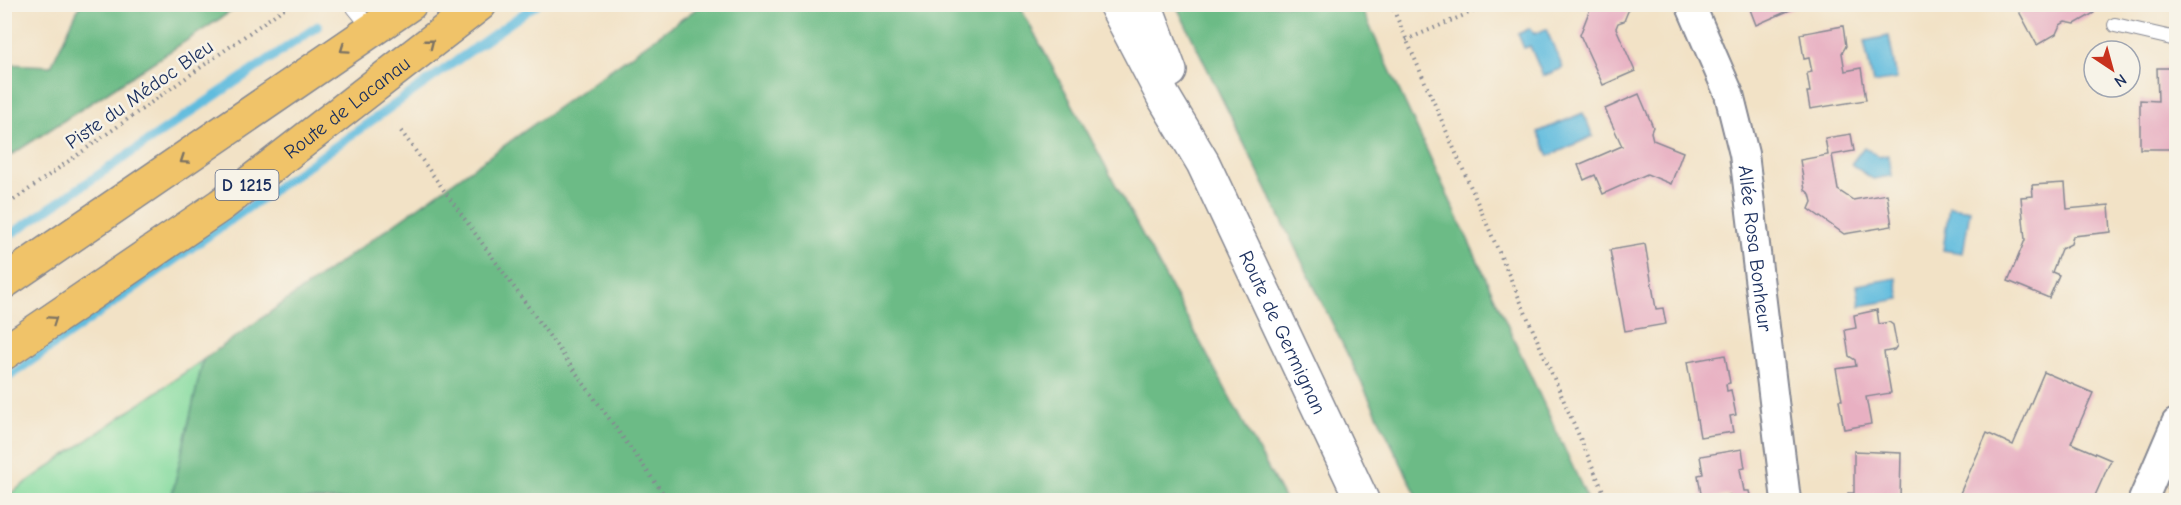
<svg xmlns="http://www.w3.org/2000/svg" width="2181" height="505" viewBox="0 0 2181 505" font-family="'Comic Neue',sans-serif">
  <rect width="100%" height="100%" fill="#f7f3e8"/>
  <filter id="ink" filterUnits="userSpaceOnUse"><feTurbulence type="fractalNoise" baseFrequency=".0167" numOctaves="2"/><feDisplacementMap in="SourceGraphic" scale="12" xChannelSelector="R" yChannelSelector="G"/><feConvolveMatrix kernelMatrix="1 2 1 2 8 2 1 2 1" color-interpolation-filters="sRGB"/></filter>
  <filter id="wash" filterUnits="userSpaceOnUse"><feTurbulence type="fractalNoise" baseFrequency=".008" numOctaves="4" result="noise"/><feDisplacementMap in="SourceGraphic" scale="24" xChannelSelector="R" yChannelSelector="G"/><feGaussianBlur stdDeviation="1.35" result="paint"/><feColorMatrix in="noise" values="0 0 0 0 0 0 0 0 0 0 0 0 0 0 0 0 0 1.4 0 .05"/><feComposite in="paint" operator="in"/></filter>
  <g filter="url(#wash)">
    <rect width="100%" height="100%" fill="#f2e2c6"/>
    <!-- green -->
    <path fill="#85db9f" stroke="#50857e" stroke-width="1.5" d="M203 360 171 500H5L4 498Z"/>
    <!-- forest -->
    <g fill="#6cbb86" stroke="#447572" stroke-width="1.5">
      <path d="M703 4 1019 5 1285 500H171L203 360Z"/>
      <path d="M80 5H241L5 159V64L51 66Z"/>
      <path d="M1176 5H1360L1588 500H1419Z"/>
    </g>
    <!-- water -->
    <g fill="#60bcde" stroke="#3e769e" stroke-width="1.5">
      <path d="M1531 28 1534 34 1546 29 1563 68 1543 76 1530 46 1524 48 1518 34Z"/>
      <path d="M1889 36 1897 79 1873 83 1864 41Z"/>
      <path d="M1583 113 1593 136 1549 156 1538 132Z"/>
      <path d="M1864 147 1879 157 1888 155 1891 176 1873 179 1851 164Z"/>
      <path d="M1949 207 1970 210 1963 253 1943 250Z"/>
      <path d="M1896 278 1900 299 1860 306 1857 285Z"/>
    </g>
    <g fill="none" stroke-linecap="round" stroke-linejoin="round">
      <!-- stream -->
      <g stroke="#60bcde" stroke-width="9">
        <path d="M4 239 318 26"/>
        <path d="M4 380 537 4"/>
      </g>
    </g>
    <g id="blocks">
      <!-- building -->
      <g fill="#e8b0c2">
        <path d="M1592 4H1631L1624 21 1618 23 1616 28 1635 71 1603 85 1580 35Z"/>
        <path d="M1748 4H1796L1797 7 1756 25Z"/>
        <path d="M2015 4H2090L2094 13 2075 24 2065 22 2060 25 2056 34 2037 45Z"/>
        <path d="M1843 26 1846 46 1842 53 1845 71 1861 68 1866 100 1810 109 1807 92H1810L1807 73 1812 72 1809 58 1804 59 1800 34Z"/>
        <path d="M2157 68H2176V149H2140V100L2158 101Z"/>
        <path d="M1639 94 1653 127 1651 132 1653 140 1683 152 1671 184 1647 174 1603 194 1595 175 1584 180 1578 165 1622 146 1605 109Z"/>
        <path d="M1851 134 1854 151 1832 155 1838 190 1853 200 1887 194 1892 226 1844 234 1809 209 1812 202 1810 194 1805 190 1800 160 1828 155 1825 138Z"/>
        <path d="M2065 183 2067 209 2109 205 2111 232 2073 236 2071 244 2061 249 2052 272 2059 275 2049 298 2008 281 2025 240 2021 197 2033 196 2032 185Z"/>
        <path d="M1645 244 1656 309 1663 308 1666 324 1625 331 1610 250Z"/>
        <path d="M1877 310 1879 324 1889 322 1893 325 1897 346 1894 350 1884 352 1891 393 1866 397 1871 424 1844 429 1839 400H1842L1836 369 1856 366 1855 360 1849 356 1845 330 1856 328 1854 315Z"/>
        <path d="M1725 355 1730 383 1726 384 1727 391 1731 390 1736 415 1730 416 1733 432 1700 437 1687 362Z"/>
        <path d="M2044 372 2093 393 2071 443 2111 460 2093 500H1957L1987 433 2013 445Z"/>
        <path d="M1742 449 1745 468 1740 469 1744 491H1749L1751 500H1731L1730 495 1702 500 1698 475 1703 474 1700 456Z"/>
        <path d="M1854 451 1901 453 1900 500H1848V493H1854Z"/>
      </g>
    </g>
  </g>
  <g filter="url(#ink)">
    <use href="#blocks" fill-opacity="0" stroke="#868892" stroke-width="1.5"/>
    <g fill="none" stroke-linecap="round" stroke-linejoin="round">
      <!-- service casing -->
      <g stroke="#868892" stroke-width="16">
        <g id="service">
          <path d="M351 4 372 30"/>
          <path d="M2115 25 2176 39"/>
        </g>
      </g>
      <!-- minor casing -->
      <g stroke="#868892" stroke-width="32">
        <g id="minor">
          <path id="s1" d="M1690 4 1729 94 1744 154 1786 500"/>
          <path d="M2143 500 2176 423"/>
        </g>
      </g>
      <!-- tertiary casing -->
      <g stroke="#868892" stroke-width="36">
        <g id="tertiary">
          <path id="s2" d="M1115 4 1163 96 1203 163 1362 500"/>
          <path d="M1145 4 1170 71"/>
        </g>
      </g>
      <!-- primary casing -->
      <g stroke="#868892" stroke-width="36">
        <g id="primary">
          <path d="M4 282 410 4"/>
          <path id="s3" d="M4 353 221 205 480 4"/>
        </g>
      </g>
      <!-- path -->
      <g stroke="#868892" stroke-width="4" stroke-dasharray="1.5 4.5" stroke-linecap="butt">
        <path d="M1391 4 1607 500"/>
        <path d="M1406 40 1490 4"/>
        <path d="M401 131 668 500"/>
        <path d="M4 207 290 4"/>
      </g>
      <!-- service -->
      <use href="#service" stroke="#fff" stroke-width="14"/>
      <!-- minor -->
      <use href="#minor" stroke="#fff" stroke-width="28"/>
      <!-- tertiary -->
      <use href="#tertiary" stroke="#fff" stroke-width="33"/>
      <!-- primary -->
      <use href="#primary" stroke="#f0c369" stroke-width="33"/>
    </g>
    <!-- one-way arrows -->
    <defs><path id="oneway-chevron" d="M-2-3.5L2.5 0L-2 3.5" fill="none" stroke-width="1.6" stroke-linecap="round" stroke-linejoin="round" transform="scale(1.5)"/></defs>
    <g stroke="#7b7263">
      <use href="#oneway-chevron" transform="translate(430 43) rotate(-38)"/>
      <use href="#oneway-chevron" transform="translate(344 49) rotate(145)"/>
      <use href="#oneway-chevron" transform="translate(184 160) rotate(146)"/>
      <use href="#oneway-chevron" transform="translate(53 320) rotate(-34)"/>
    </g>
  </g>
  <g text-anchor="middle" stroke-width="5" stroke-linejoin="round" paint-order="stroke">
    <!-- shield labels -->
    <rect fill="#f7f3e8" stroke="#5d6a87" stroke-width="1.5" x="215.5" y="170" width="63" height="30" rx="4.5"/>
    <g font-size="18" font-weight="bold" fill="#1b2f5e">
      <text x="247" y="191">D 1215</text>
    </g>
    <!-- street labels -->
    <g font-size="20" fill="#1b2f5e" stroke="#f7f3e8">
      <text transform="translate(139 94) rotate(-35)" y="7">Piste du Médoc Bleu</text>
      <text dy="7" stroke="none"><textPath href="#s3" startOffset="422">Route de Lacanau</textPath></text>
      <text dy="7" stroke="none"><textPath href="#s1" startOffset="255">Allée Rosa Bonheur</textPath></text>
      <text dy="7" stroke="none"><textPath href="#s2" startOffset="369">Route de Germignan</textPath></text>
    </g>
  </g>
  <!-- margin -->
  <rect width="2181" height="505" fill="none" stroke="#f7f3e8" stroke-width="24"/>
  <!-- north arrow -->
  <g transform="translate(2112 69) rotate(144)"><circle r="28" fill="#f7f3e8" stroke="#9fa5b1" stroke-width="1.5"/>
  <path d="M0-4.5L10 22L0 15L-10 22Z" fill="#c8321e"/>
  <text y="-9" font-size="16" font-weight="bold" text-anchor="middle" fill="#1b2f5e">N</text>
  </g>
</svg>
